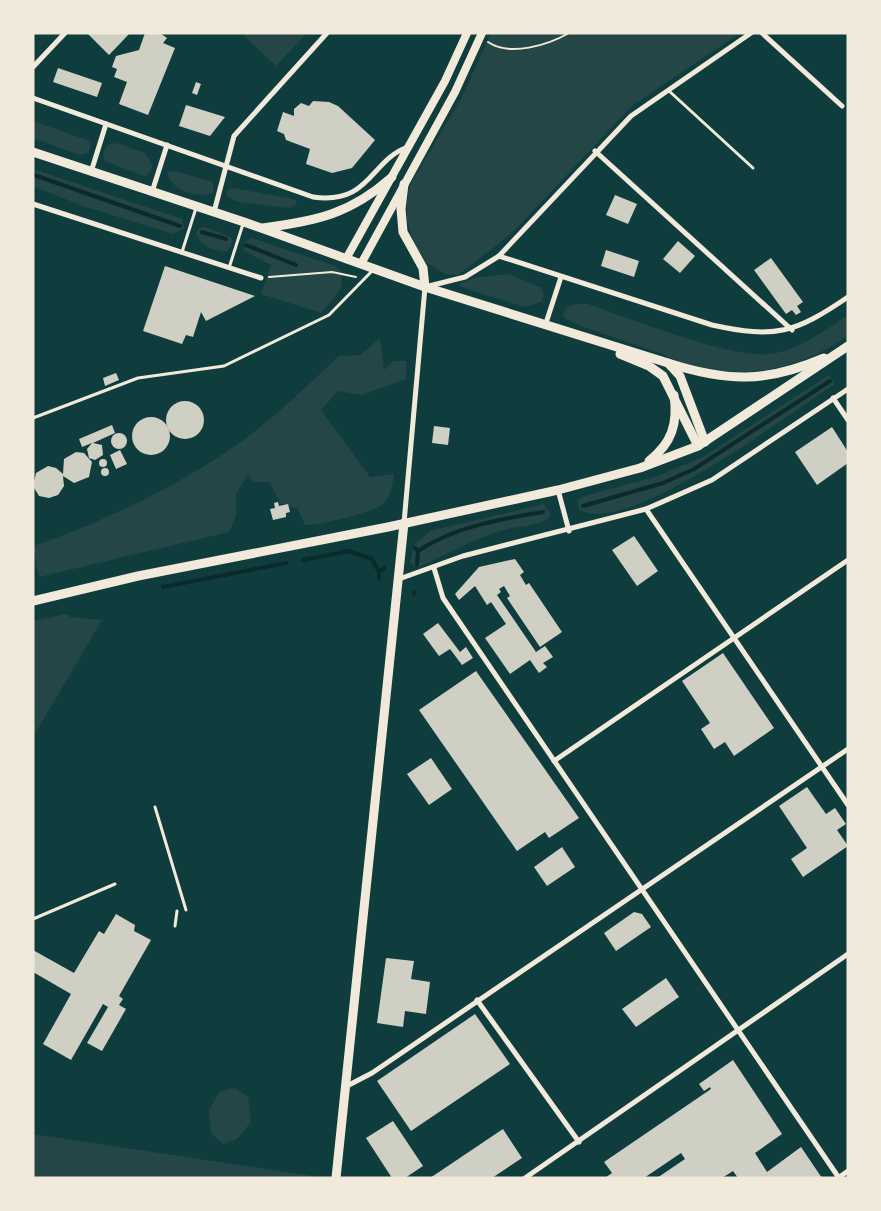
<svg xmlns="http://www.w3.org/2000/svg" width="881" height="1211" viewBox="0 0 881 1211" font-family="Helvetica,sans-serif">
  <rect width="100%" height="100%" fill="#0f3d3e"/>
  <!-- green -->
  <g fill="#244646">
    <path d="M241 33H307L276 66Z"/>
    <path d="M491 33H740L633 105 511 234 458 275 445 274 427 263 414 244 407 221V203L410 185 462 97Z"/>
    <path d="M33 121 87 140 91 145 88 153 79 155 33 138Z"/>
    <path d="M116 143 145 153 153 166 146 177 105 161 103 154 107 145Z"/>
    <path d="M36 170 182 219 184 228 173 234 80 205 33 186V175Z"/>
    <path d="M175 171 213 182V193C197 199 170 190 167 172Z"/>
    <path d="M232 188 289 198 296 200 297 204 290 208 238 202 227 196 226 191Z"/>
    <path d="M205 227 231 237 233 241 227 252C213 249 202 248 196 234L199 228Z"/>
    <path d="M252 238 335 266 342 272 341 289 321 313 261 294 271 265 244 251V242Z"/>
    <path d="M509 274 542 288 544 295 541 302 524 307 461 287 459 284 473 278Z"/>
    <path d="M576 304H588C633 319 726 358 770 354 798 351 825 330 848 315V335C799 372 742 380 683 363 673 360 664 354 654 351 625 341 595 332 567 320L563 315 566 307Z"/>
    <path d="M380 338 384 370 393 361H406V379L362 395 338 391 321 410 370 477 394 474C393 485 390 501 379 507 366 513 319 526 305 525L298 509 280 503 270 482H253L248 474 236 494V516L229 532 39 577 33 546C104 522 176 487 238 444 274 418 306 387 339 356L360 355Z"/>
    <path d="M829 375 835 384C791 412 628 537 580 510L577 501 581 497 658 476 703 457Z"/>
    <path d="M544 504 551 515C545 526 520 526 508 529 477 537 450 553 421 566H414L410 562 415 544 430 531Z"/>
    <path d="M67 614 70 617 102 620 33 737V621Z"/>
    <path d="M235 1088 248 1097 251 1122 237 1139 223 1144 211 1133 209 1110 220 1091Z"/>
    <path d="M33 1134 313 1176V1178H33Z"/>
  </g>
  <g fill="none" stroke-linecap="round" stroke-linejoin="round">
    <!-- stream -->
    <g stroke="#0a2a2b" stroke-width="4">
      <path d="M34 175 180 226"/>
      <path d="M202 232 226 239"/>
      <path d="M246 245 296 265"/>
      <path d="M583 506 663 483 694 469 830 381"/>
      <path d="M415 548 418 551C454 527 500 519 543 512"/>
      <path d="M303 560 349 551 372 559 379 572"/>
      <path d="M417 564 418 551"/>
      <path d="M379 579V572L384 568"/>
      <path d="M163 587 286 563"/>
      <path d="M414 594V592"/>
    </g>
  </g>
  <!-- building -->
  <g fill="#cfcfc3">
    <path d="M87 33H130L109 55Z"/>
    <path d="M145 33H160L167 38 163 43 175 48 148 115 119 104 127 82 114 77 117 69 112 67 116 56 139 50Z"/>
    <path d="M58 68 102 83 97 97 53 82Z"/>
    <path d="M196 82 201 84 197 95 192 93Z"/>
    <path d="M313 101 329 102 338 106 375 140 352 168 332 173 306 164 310 149 286 140 284 134 277 131 283 112 294 116V109L301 103 309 106Z"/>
    <path d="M186 105 225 117 210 136 179 126Z"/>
    <path d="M615 195 637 204 628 224 606 215Z"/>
    <path d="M678 241 695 256 680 273 663 259Z"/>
    <path d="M606 250 639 261 634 277 601 266Z"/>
    <path d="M771 258 803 302 797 306 801 312 796 315 792 310 786 314 754 270Z"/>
    <path d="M165 266 255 296 206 321 201 312 193 337 186 335 182 344 143 331Z"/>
    <path d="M116 373 119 380 105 386 103 378Z"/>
    <circle cx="185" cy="420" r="19"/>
    <circle cx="151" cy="436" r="19"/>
    <path d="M112 425 115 433 93 443 102 445 103 455 95 460 89 458 87 449 92 443 82 447 79 439Z"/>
    <path d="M434 426 450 428 448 445 432 443Z"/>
    <path d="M832 427 848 452V463L817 485 795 452Z"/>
    <circle cx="119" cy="441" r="8"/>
    <path d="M120 450 127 464 116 469 110 455Z"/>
    <path d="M76 452 84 453 92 462 89 477 74 483 63 476 64 486 58 495 49 498 39 496 33 486 36 473 48 466 56 468 63 474 64 459Z"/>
    <circle cx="103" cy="463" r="4"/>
    <circle cx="105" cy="472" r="4"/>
    <path d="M278 502 279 506 288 504 290 512 286 513V517L273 520 270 509 275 508 274 503Z"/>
    <path d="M634 536 658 571 637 586 612 550Z"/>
    <path d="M515 559 524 572 520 575 526 585 529 583 562 632 540 647 507 598 510 596 504 586 499 589 501 592 497 595 536 652 545 646 553 657 543 663 547 667 539 673 530 660 510 674 485 638 506 624 491 602 487 605 475 586 459 600 455 594 479 567Z"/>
    <path d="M438 623 460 652 466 647 473 658 462 665 450 649 439 656 423 634Z"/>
    <path d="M723 653 774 728 734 756 725 742 714 749 701 729 710 723 682 681Z"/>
    <path d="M476 671 579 818 549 838 545 832 517 851 419 710Z"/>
    <path d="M431 758 452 789 429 805 407 774Z"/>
    <path d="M807 787 826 814 835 808 846 824 837 830 848 846 803 877 791 859 807 848 779 806Z"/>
    <path d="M562 847 575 867 547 886 534 867Z"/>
    <path d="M634 912 642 914 651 927 616 951 604 933Z"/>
    <path d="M116 914 135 925 134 931 151 940 119 996 123 999 119 1005 126 1009 102 1051 87 1043 108 1007 103 1004 71 1060 43 1044 71 994 33 972V950L74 973 99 931 104 934Z"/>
    <path d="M386 958 414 961 411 979 430 982 426 1014 405 1011 403 1027 377 1023Z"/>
    <path d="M666 978 679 997 636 1027 622 1009Z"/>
    <path d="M475 1014 510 1064 411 1131 377 1081Z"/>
    <path d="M733 1060 782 1134 755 1153 767 1172 801 1147 822 1178H738L733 1171 722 1178H657L685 1159 681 1153 644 1178H605L612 1173 604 1162 711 1089 710 1087 704 1091 699 1084Z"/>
    <path d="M393 1121 423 1166 405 1178H392L366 1138Z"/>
    <path d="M503 1129 522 1158 492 1178H430Z"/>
  </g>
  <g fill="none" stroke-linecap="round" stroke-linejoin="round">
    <!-- path -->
    <g stroke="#f1e9da" stroke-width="2">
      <path d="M488 42C510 57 548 45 569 33"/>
      <path d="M269 277 332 272 356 277"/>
    </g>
    <!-- service -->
    <g stroke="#f1e9da" stroke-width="3">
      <path d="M668 90 753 168"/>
      <path d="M182 252 196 208"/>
      <path d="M229 268 243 224"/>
      <path d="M33 418 138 378 224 366 329 315 373 270"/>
      <path d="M155 807 186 910"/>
      <path d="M33 919 115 884"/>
      <path d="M175 926 177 911"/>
    </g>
    <!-- minor -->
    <g stroke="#f1e9da" stroke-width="5">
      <path d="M762 33 842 106"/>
      <path d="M33 67 65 33"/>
      <path d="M33 98 313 197C371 205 370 160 408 147"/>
      <path d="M595 151 792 330"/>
      <path d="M91 172 106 124"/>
      <path d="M152 192 167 145"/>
      <path d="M33 204 261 278"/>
      <path d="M214 212 234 136 327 33"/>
      <path d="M499 256 712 325C776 339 795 333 848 297"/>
      <path d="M545 326 561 277"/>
      <path d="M833 398 848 420"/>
      <path d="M558 490 569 531"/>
      <path d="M646 509 848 805"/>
      <path d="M404 523 425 287 465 277 499 256 631 116 751 33"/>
      <path d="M434 568 443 598 839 1178"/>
      <path d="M399 579 463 556 646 509 712 480 848 389"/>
      <path d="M554 761 848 560"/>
      <path d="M477 1000 579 1142"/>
      <path d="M347 1086 372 1073 848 749"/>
      <path d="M525 1178 848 954"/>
      <path d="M838 1178 848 1171"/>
    </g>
    <!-- secondary -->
    <g stroke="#f1e9da" stroke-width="8">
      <path d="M346 259 445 81 467 33"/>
      <path d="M361 264 455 92 482 33"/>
    </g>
    <!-- primary -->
    <g stroke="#f1e9da" stroke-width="9">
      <path d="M33 152 244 222 425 287 668 363 680 376 705 442"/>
      <path d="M404 184 401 209 403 232 423 268 425 287"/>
      <path d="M263 228C318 220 349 215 392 177"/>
      <path d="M620 354 649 366 663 376 698 446"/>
      <path d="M336 1178 404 523"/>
    </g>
    <!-- trunk -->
    <g stroke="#f1e9da" stroke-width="9">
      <path d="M668 363C727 382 766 383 824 358"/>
      <path d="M649 461C672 443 678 424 674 395"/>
      <path d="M33 601 138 576 388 527 558 490 640 468 698 446 848 346"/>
    </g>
  </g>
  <!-- border -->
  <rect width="881" height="1211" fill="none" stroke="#f1e9da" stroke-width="69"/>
</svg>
